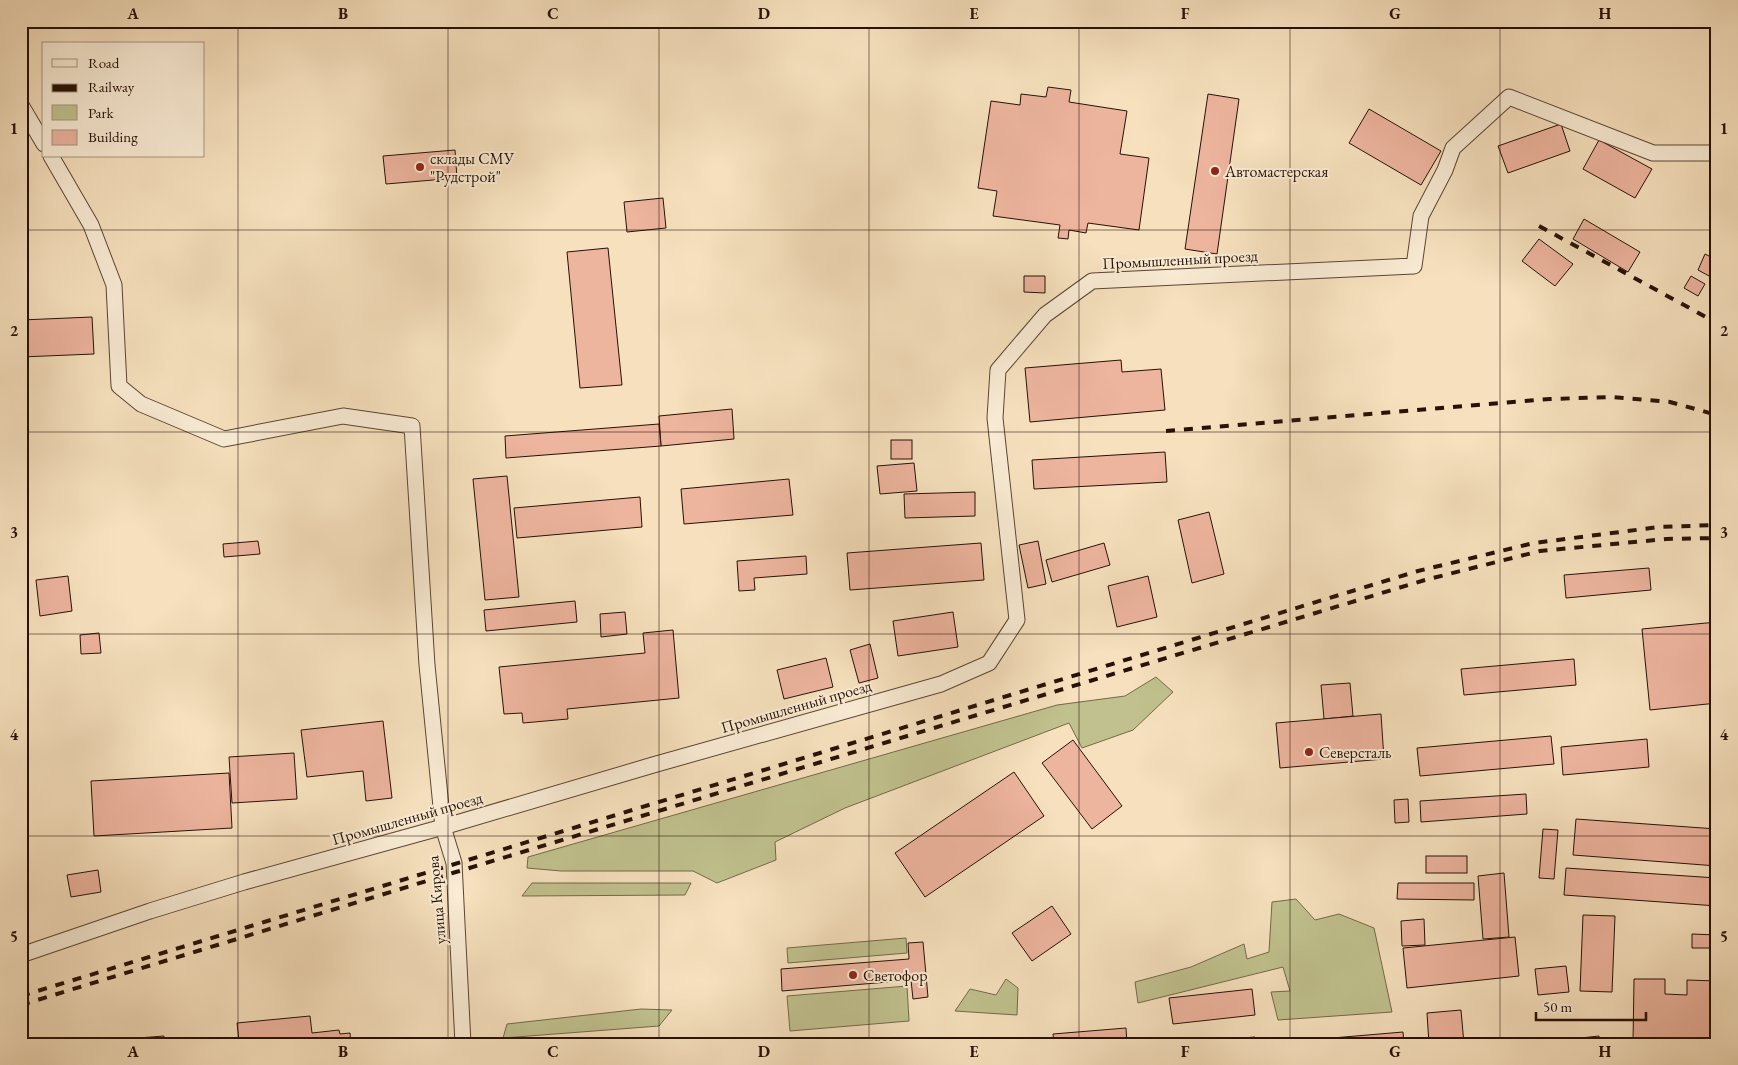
<svg xmlns="http://www.w3.org/2000/svg" width="1738" height="1065" viewBox="0 0 1738 1065" font-family="'EB Garamond',serif">
  <rect width="100%" height="100%" fill="#f6e0bd"/>
  <filter id="stains"><feTurbulence type="fractalNoise" baseFrequency=".004" numOctaves="4"/><feColorMatrix values="0 0 0 0 .2 0 0 0 0 .09 0 0 0 0 .02 0 0 0 .5 -.17"/></filter>
  <radialGradient id="worn" r=".72"><stop offset=".6" stop-color="#630" stop-opacity="0"/><stop offset="1" stop-color="#630" stop-opacity=".3"/></radialGradient>
  <!-- green -->
  <g fill="#c0c18e" stroke="#74694a">
    <path d="M1156 677 1173 692 1133 730 1082 748 1069 723 845 808 775 842 776 860 717 883 693 871H561L527 868 528 857 1057 705 1125 696Z"/>
    <path d="M532 883H691L685 895 522 896Z"/>
    <path d="M1296 899 1315 920 1339 914 1374 928 1392 1012 1278 1020 1271 992 1290 991 1283 967 1138 1003 1135 982 1191 967 1244 944 1247 959 1269 952 1272 902Z"/>
    <path d="M906 938 907 953 788 963 787 948Z"/>
    <path d="M1006 979 1018 988 1017 1015 955 1011 970 989 996 995Z"/>
    <path d="M907 986 909 1021 790 1031 787 996Z"/>
    <path d="M641 1009 672 1010 659 1026 503 1038 507 1024Z"/>
  </g>
  <!-- building -->
  <g fill="#edb49e" stroke="#271105">
    <path d="M1048 87 1071 90 1069 102 1127 111 1120 154 1149 158 1139 230 1088 223 1086 233 1069 230 1068 239 1058 238 1060 225 993 216 997 191 978 188 991 101 1020 105 1021 94 1046 97Z"/>
    <path d="M1208 94 1239 99 1217 254 1185 249Z"/>
    <path d="M1369 109 1441 151 1421 185 1349 143Z"/>
    <path d="M1561 124 1570 151 1508 173 1498 146Z"/>
    <path d="M1599 140 1652 169 1635 198 1583 169Z"/>
    <path d="M455 150 457 178 386 184 383 156Z"/>
    <path d="M663 198 666 228 627 232 624 202Z"/>
    <path d="M1584 219 1640 252 1628 272 1573 239Z"/>
    <path d="M1539 239 1573 264 1555 286 1522 261Z"/>
    <path d="M608 248 622 385 580 388 567 252Z"/>
    <path d="M1705 254 1717 260V264L1711 277 1698 270Z"/>
    <path d="M1024 276H1045V293L1024 292Z"/>
    <path d="M1691 276 1705 284 1698 296 1684 288Z"/>
    <path d="M92 317 94 354 21 357V320Z"/>
    <path d="M1121 360 1122 372 1161 369 1165 410 1030 422 1025 368Z"/>
    <path d="M732 409 734 439 661 446 659 416Z"/>
    <path d="M659 424 661 446 506 458 505 436Z"/>
    <rect x="891" y="440" width="21" height="19"/>
    <path d="M1165 452 1167 482 1034 489 1032 460Z"/>
    <path d="M914 463 917 491 880 494 877 466Z"/>
    <path d="M507 476 519 597 485 600 473 479Z"/>
    <path d="M789 479 793 515 684 524 681 489Z"/>
    <path d="M975 492V516L905 518 904 494Z"/>
    <path d="M640 497 642 527 517 538 514 508Z"/>
    <path d="M1209 512 1224 574 1192 583 1178 520Z"/>
    <path d="M258 541 260 554 224 557 223 544Z"/>
    <path d="M1038 541 1046 584 1028 588 1019 545Z"/>
    <path d="M981 543 984 580 850 590 847 553Z"/>
    <path d="M1104 543 1110 565 1052 582 1046 560Z"/>
    <path d="M806 556 807 574 754 578 755 590 739 591 737 561Z"/>
    <path d="M1649 568 1651 590 1566 598 1564 575Z"/>
    <path d="M68 576 72 611 40 616 36 580Z"/>
    <path d="M1148 576 1157 617 1117 627 1108 586Z"/>
    <path d="M575 601 577 622 486 631 484 610Z"/>
    <path d="M625 612 627 634 601 637 600 614Z"/>
    <path d="M953 612 958 647 898 656 893 621Z"/>
    <path d="M1717 622V703L1650 710 1642 629Z"/>
    <path d="M673 630 679 698 567 709 568 719 523 723 522 713 504 714 499 667 645 653 643 633Z"/>
    <path d="M99 633 101 653 81 654 80 635Z"/>
    <path d="M870 644 878 678 859 683 850 650Z"/>
    <path d="M826 658 833 687 784 699 777 670Z"/>
    <path d="M1574 659 1576 685 1464 695 1461 669Z"/>
    <path d="M1350 683 1353 716 1324 719 1321 685Z"/>
    <path d="M1381 714 1384 759 1280 768 1276 723Z"/>
    <path d="M383 721 392 798 366 801 363 771 307 777 301 730Z"/>
    <path d="M1551 736 1554 764 1420 776 1417 748Z"/>
    <path d="M1647 739 1649 767 1563 775 1561 747Z"/>
    <path d="M1073 740 1122 806 1092 829 1042 763Z"/>
    <path d="M294 753 297 799 232 803 229 757Z"/>
    <path d="M1014 772 1044 816 925 897 895 853Z"/>
    <path d="M229 773 232 828 94 836 91 781Z"/>
    <path d="M1526 794 1527 814 1421 822 1420 801Z"/>
    <path d="M1408 799 1409 822 1395 823 1394 800Z"/>
    <path d="M1576 819 1717 829V866L1573 855Z"/>
    <path d="M1543 829 1558 830 1554 879 1539 878Z"/>
    <rect x="1426" y="856" width="41" height="17"/>
    <path d="M1566 868 1717 878V906L1564 895Z"/>
    <path d="M98 870 101 892 71 897 67 875Z"/>
    <path d="M1504 873 1509 937 1483 939 1478 876Z"/>
    <path d="M1398 883H1474V900L1397 899Z"/>
    <path d="M1052 906 1071 934 1032 961 1012 933Z"/>
    <path d="M1583 915 1615 916 1612 992 1580 991Z"/>
    <path d="M1424 919 1425 945 1402 946 1401 921Z"/>
    <path d="M1692 934 1717 935V948H1692Z"/>
    <path d="M1515 937 1519 976 1407 988 1403 948Z"/>
    <path d="M923 942 928 997 913 999 911 980 782 991 781 969 909 959 908 943Z"/>
    <path d="M1566 966 1569 992 1538 995 1535 969Z"/>
    <path d="M1634 979H1665V994L1687 995V980L1717 981 1715 1044H1633Z"/>
    <path d="M1252 989 1255 1015 1173 1024 1169 998Z"/>
    <path d="M1461 1010 1464 1044H1429L1427 1013Z"/>
    <path d="M310 1016 312 1033 339 1030 340 1034 350 1033 351 1044H230V1042L239 1041 237 1023Z"/>
    <path d="M1126 1028 1127 1044H1054L1053 1034Z"/>
    <path d="M1403 1032 1404 1044H1285V1042Z"/>
    <path d="M164 1036 165 1044H60Z"/>
    <path d="M1599 1036 1600 1044H1526Z"/>
    <path d="M1255 1037V1044H1179V1043Z"/>
    <path d="M1023 1040V1044H981Z"/>
  </g>
  <g fill="none" stroke-linecap="round" stroke-linejoin="round">
    <!-- minor casing -->
    <g stroke="#5b4533" stroke-width="17">
      <g id="minor">
        <path d="M21 105 44 144"/>
        <path d="M51 156 91 225 114 285 119 386 141 404 224 439 343 416 412 426 427 665 443 827 454 863 463 1044"/>
        <path d="M21 955 150 911 244 882 443 827 653 765 941 684 989 663 1017 620 995 418 998 370 1045 315 1092 281 1414 266 1421 216 1445 170 1453 148 1509 97 1653 153H1717"/>
      </g>
    </g>
    <!-- minor -->
    <use href="#minor" stroke="#f9ebd4" stroke-width="15"/>
    <!-- rail -->
    <g stroke="#271105" stroke-width="4" stroke-dasharray="9 9" stroke-linecap="butt">
      <path d="M1539 226 1717 323"/>
      <path d="M1166 431 1550 399 1613 397 1670 402 1717 415"/>
      <path d="M21 996 1418 571 1534 543 1659 527 1717 525"/>
      <path d="M21 1005 456 872 1425 580 1540 551 1666 539 1717 538"/>
    </g>
  </g>
  <!-- grid -->
  <path fill="none" stroke="#271105" stroke-width="1" stroke-opacity="0.55" d="M238 21V1044M448 21V1044M659 21V1044M869 21V1044M1079 21V1044M1290 21V1044M1500 21V1044M21 230H1717M21 432H1717M21 634H1717M21 836H1717"/>
  <!-- markers -->
  <g fill="#8f2418" stroke="#f9ebd4" stroke-width="2">
    <circle cx="420" cy="167" r="5"/>
    <circle cx="1215" cy="171" r="5"/>
    <circle cx="1309" cy="752" r="5"/>
    <circle cx="853" cy="975" r="5"/>
  </g>
  <g text-anchor="middle" stroke-width="4" stroke-linejoin="round" paint-order="stroke">
    <!-- poi labels -->
    <g font-size="16" fill="#271105" stroke="#f9ebd4" text-anchor="start">
      <text x="430" y="164">склады СМУ<tspan x="430" dy="18">"Рудстрой"</tspan></text>
      <text x="1225" y="177">Автомастерская</text>
      <text x="1319" y="758">Северсталь</text>
      <text x="863" y="981">Светофор</text>
    </g>
    <!-- street labels -->
    <g font-size="16" fill="#271105" stroke="#f9ebd4">
      <text transform="translate(1180 259) rotate(-3)" y="6">Промышленный проезд</text>
      <text transform="translate(796 706) rotate(-16)" y="6">Промышленный проезд</text>
      <text transform="translate(407 818) rotate(-16)" y="6">Промышленный проезд</text>
      <text transform="translate(436 900) rotate(-95)" y="6">улица Кирова</text>
    </g>
  </g>
  <!-- margin -->
  <rect width="1738" height="1065" fill="none" stroke="#f6e0bd" stroke-width="55"/>
  <!-- legend -->
  <rect x="42" y="42" width="162" height="115" fill="#f9ebd4" stroke="#a59481"/>
  <rect x="52" y="59" width="25" height="8" fill="#f9ebd4" stroke="#a59481"/>
  <text x="88" y="68" font-size="15" fill="#271105">Road</text>
  <rect x="52" y="84" width="25" height="8" fill="#271105" stroke="#a59481"/>
  <text x="88" y="92" font-size="15" fill="#271105">Railway</text>
  <rect x="52" y="105" width="25" height="15" fill="#c0c18e" stroke="#a59481"/>
  <text x="88" y="118" font-size="15" fill="#271105">Park</text>
  <rect x="52" y="130" width="25" height="15" fill="#edb49e" stroke="#a59481"/>
  <text x="88" y="142" font-size="15" fill="#271105">Building</text>
  <!-- scale -->
  <path d="M1536 1012v8h110v-8" fill="none" stroke="#271105" stroke-width="2.5"/>
  <text x="1543" y="1012" font-size="15" fill="#271105" stroke="#f9ebd4" stroke-width="4" paint-order="stroke">50 m</text>
  <rect x="28" y="28" width="1682" height="1010" fill="none" stroke="#271105" stroke-width="2"/>
  <g font-size="16" text-anchor="middle" font-weight="bold" fill="#271105">
    <text x="133" y="19">A</text>
    <text x="343" y="19">B</text>
    <text x="553" y="19">C</text>
    <text x="764" y="19">D</text>
    <text x="974" y="19">E</text>
    <text x="1185" y="19">F</text>
    <text x="1395" y="19">G</text>
    <text x="1605" y="19">H</text>
    <text x="14" y="134">1</text>
    <text x="1724" y="134">1</text>
    <text x="14" y="336">2</text>
    <text x="1724" y="336">2</text>
    <text x="14" y="538">3</text>
    <text x="1724" y="538">3</text>
    <text x="14" y="740">4</text>
    <text x="1724" y="740">4</text>
    <text x="14" y="942">5</text>
    <text x="1724" y="942">5</text>
    <text x="133" y="1057">A</text>
    <text x="343" y="1057">B</text>
    <text x="553" y="1057">C</text>
    <text x="764" y="1057">D</text>
    <text x="974" y="1057">E</text>
    <text x="1185" y="1057">F</text>
    <text x="1395" y="1057">G</text>
    <text x="1605" y="1057">H</text>
  </g>
  <rect width="100%" height="100%" filter="url(#stains)"/>
  <rect width="100%" height="100%" fill="url(#worn)"/>
</svg>
